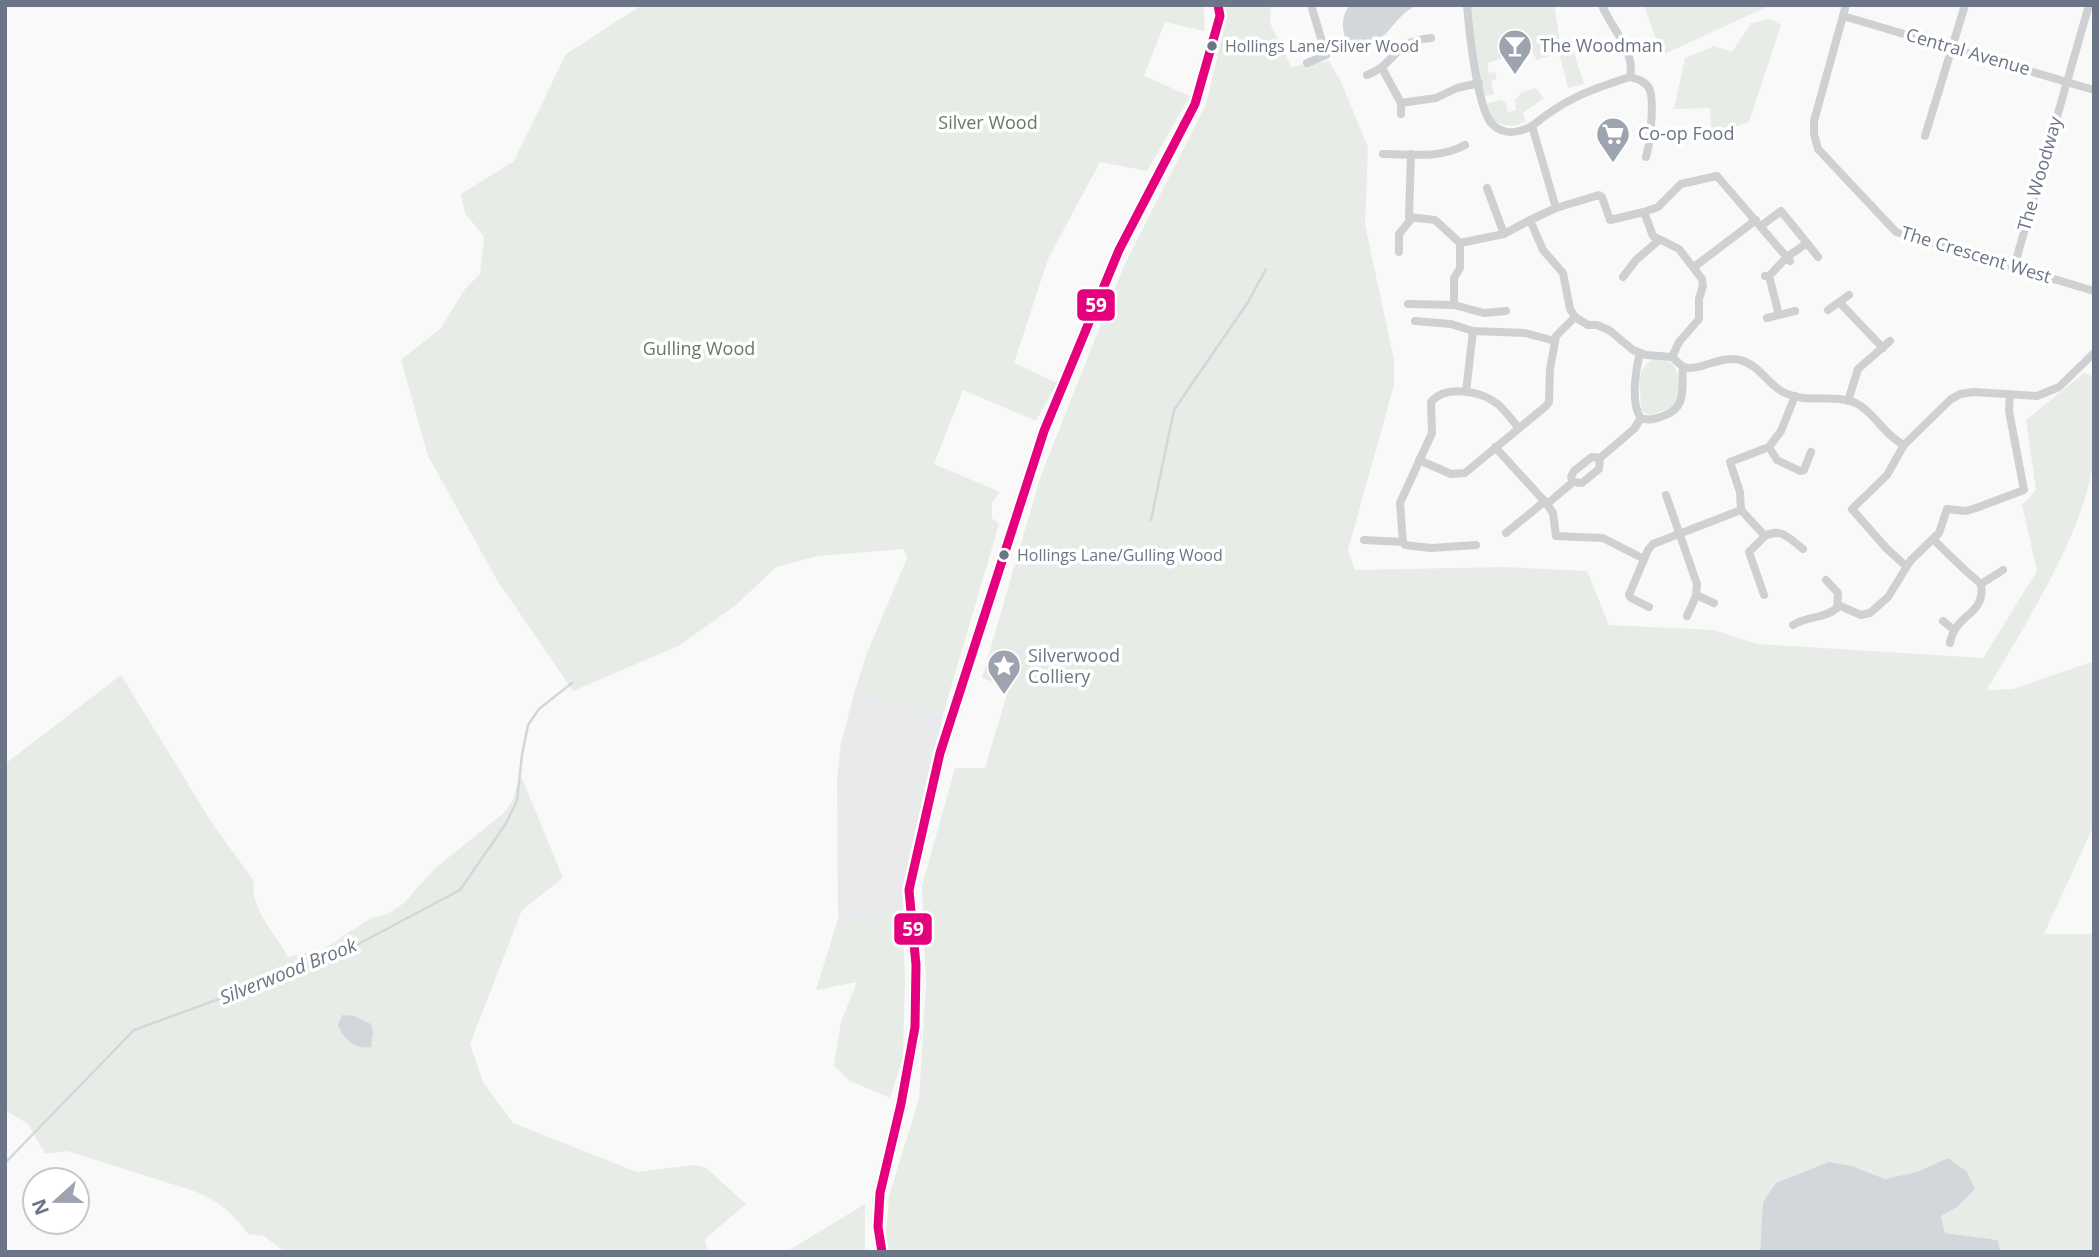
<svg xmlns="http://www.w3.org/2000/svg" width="2099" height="1257" viewBox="0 0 2099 1257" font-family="'Open Sans',sans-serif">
  <rect width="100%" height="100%" fill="#f9f9f9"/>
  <!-- built -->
  <path fill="#e9eaeb" d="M855 690 943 715 902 911 874 924 838 919 837 779 841 743Z"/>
  <!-- green -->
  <g fill="#e8ece7">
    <path d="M642 5H1203L1205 20 1204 31 1165 22 1144 76 1190 96 1147 171 1100 162 1048 259 1014 363 1057 383 1036 421 963 390 934 464 1000 492 992 503V518L999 524 943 715 855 690 867 653 907 558 904 549 818 556 776 567 736 605 680 645 573 691 497 580 428 456 401 360 441 328 465 289 480 274 484 237 465 213 461 194 514 161 566 54Z"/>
    <path d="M1225 5H1271L1270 23 1291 67 1329 61 1341 82 1368 147 1365 224 1394 360V385L1348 550 1355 570 1505 567 1587 571 1609 625 1714 630 1757 644 1983 658 2037 571 2022 505 2036 490 2026 420 2084 373 2094 377C2094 403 2097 431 2094 457 2085 533 2025 624 1987 690L2013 689 2094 661V825L2044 934H2094V1252H2000L1998 1240 1945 1233 1941 1216 1957 1207 1948 1158 1917 1172 1885 1179 1852 1166 1761 1235 1760 1252H889L886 1233 889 1196 919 1099 926 984 922 886 955 768H985L1009 687 982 678 1040 478 1123 268 1206 104 1227 16Z"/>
    <path d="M1468 5H1554L1561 46 1565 52 1573 49 1584 84 1568 88 1559 53 1536 60 1532 49 1526 50 1523 44 1513 46 1514 52 1504 55V58L1487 63 1489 73 1495 72 1497 79 1491 81 1494 94 1482 96Z"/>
    <path d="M1644 5H1771L1662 55Z"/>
    <path d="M1770 19 1781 25 1749 122 1712 135 1710 108 1674 109 1685 58 1714 46 1732 52 1751 23Z"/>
    <path d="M1536 88 1544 98 1523 113 1526 121C1512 129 1502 126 1488 118L1485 104 1500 100 1506 103 1508 112 1516 110 1515 100 1522 92Z"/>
    <path d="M1652 360C1670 359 1677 363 1679 382 1679 392 1679 397 1675 406L1649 416 1641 410C1642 392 1633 371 1652 360Z"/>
    <path d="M121 675 212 823 254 881C249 908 276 934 288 957L322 950 371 918 388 914 404 903 433 870 505 812 513 799 518 782 522 778 563 878 522 910 470 1044 483 1082 513 1123 637 1172 694 1165 705 1167 746 1204 705 1239 708 1252H285L264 1236 248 1234C231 1211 220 1202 194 1191L67 1151 45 1154 28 1124 5 1110V764Z"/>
    <path d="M902 911 905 979 903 1057 890 1098 850 1081 834 1066 841 1022 857 982 816 990 838 919 874 924Z"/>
    <path d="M865 1204V1252H786Z"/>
  </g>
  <!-- water -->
  <g fill="#d2d7dc">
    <path d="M1350 5H1417C1388 20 1392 42 1354 50L1348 47C1343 32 1339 18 1350 5Z"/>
    <path d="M342 1015 354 1016 371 1024 373 1033 371 1047C355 1050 344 1040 338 1025Z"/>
    <path d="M1948 1158 1967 1172 1975 1189 1957 1207 1941 1216 1945 1233 1998 1240 2000 1252H1760L1763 1202 1776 1183 1829 1162 1852 1166 1885 1179 1917 1172Z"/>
  </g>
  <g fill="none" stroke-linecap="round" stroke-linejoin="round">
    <!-- stream -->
    <g stroke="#d2d7dc" stroke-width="2.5">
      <path d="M1151 520 1174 410 1248 302 1266 269"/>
      <path d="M5 1163 134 1030 334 957 460 890 505 825 517 801 522 755 528 725 539 709 572 683"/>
    </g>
    <!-- secondary casing -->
    <g stroke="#d5d6d7" stroke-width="14">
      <path id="secondary" d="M882 1252 878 1227 880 1193 901 1104 915 1027 916 965 909 890 940 753 1044 431 1119 250 1195 104 1220 16 1218 5"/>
    </g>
    <!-- street -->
    <g stroke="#cfd0d2" stroke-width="8">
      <path d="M1467 5C1469 29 1477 108 1492 124 1504 136 1518 133 1532 126"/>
      <path d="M1602 5C1611 29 1636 50 1630 77"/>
      <path d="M1846 5 1814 121V134L1818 149 1896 232 2094 291"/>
      <path d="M1843 16 2094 90"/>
      <path d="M1307 63 1326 55 1311 5"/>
      <path d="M1382 68 1401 103V114"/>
      <path d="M1367 75C1397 64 1392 41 1431 38"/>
      <path d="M1630 77C1637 79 1645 81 1649 88 1655 99 1650 145 1646 157"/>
      <path d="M1401 103 1436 98 1457 88 1479 83"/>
      <path d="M1925 136 1965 5"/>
      <path d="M1383 154C1411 154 1440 159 1465 145"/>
      <path d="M1411 154 1409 217 1435 220 1460 243 1504 234 1530 220"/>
      <path d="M1487 188 1504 234"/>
      <path d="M1556 208 1532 126C1565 99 1589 90 1630 77"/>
      <path d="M1644 212 1658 207 1681 184 1717 176 1790 261"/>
      <path d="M1761 226 1781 211 1807 243 1787 257 1769 276H1765"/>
      <path d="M1460 243V268L1454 278V305L1484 313 1506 311"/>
      <path d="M1807 243 1818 257"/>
      <path d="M1399 252V234L1412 218"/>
      <path d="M1694 267 1756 220"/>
      <path d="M2014 267 2089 5"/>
      <path d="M1769 276 1779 315"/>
      <path d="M1623 277 1636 260 1658 241"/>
      <path d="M1840 303 1883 348"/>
      <path d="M1408 304 1454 305"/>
      <path d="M1828 310 1849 295"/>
      <path d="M1767 318 1795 311"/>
      <path d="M1415 321 1451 324 1473 331 1525 333 1555 341"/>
      <path d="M1640 353C1636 369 1630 404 1641 418 1649 421 1655 419 1663 416 1688 408 1681 388 1683 367L1672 357 1646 355 1633 350 1609 330 1597 325H1588L1575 317 1570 309 1563 273 1543 250 1530 220 1556 208 1599 195 1602 197 1610 220 1644 212 1653 236 1679 249 1702 279 1703 286 1699 299V319L1679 342 1672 357"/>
      <path d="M1683 367C1700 372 1719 355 1740 360 1760 365 1766 383 1783 392 1810 405 1832 393 1856 403 1874 412 1883 434 1904 445"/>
      <path d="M1466 392 1473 331"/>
      <path d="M1848 401 1858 369 1890 341"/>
      <path d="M1495 447 1547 504 1553 513 1556 536 1603 538 1644 559"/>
      <path d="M1769 447 1777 460 1800 471 1804 470 1811 452"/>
      <path d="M1419 460 1451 474 1465 473 1546 406 1549 402 1550 369 1556 336 1575 317"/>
      <path d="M1573 482 1571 477 1574 471 1592 457 1600 458"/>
      <path d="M1666 495 1697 584 1696 596 1687 616"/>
      <path d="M1547 504 1573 482 1582 483 1599 469 1600 458 1634 429 1641 418"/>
      <path d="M1741 510 1765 536C1781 527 1790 539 1803 549"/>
      <path d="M1506 533 1545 501"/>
      <path d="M1933 539C1949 555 1964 570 1981 584 1986 616 1955 613 1950 643"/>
      <path d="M1364 540 1403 542"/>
      <path d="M1476 545 1431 548 1405 545 1403 542 1400 503 1432 433 1431 402C1446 384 1482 391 1499 405 1506 412 1512 420 1518 427"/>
      <path d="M1906 566 1887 549 1852 509 1887 475 1904 445 1950 400 1960 394 1973 392 2037 396 2059 387 2094 353"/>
      <path d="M1981 584 2003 570"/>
      <path d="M1696 595 1714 603"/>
      <path d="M1764 595 1749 552 1765 536"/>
      <path d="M1838 605 1861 615 1870 613 1888 597 1911 560 1939 533 1947 509 1966 511 1976 508 2024 490 2009 411 2010 395"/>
      <path d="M1649 607 1631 598 1629 595 1648 550 1653 544 1741 510 1740 492 1730 462 1769 447 1781 431 1795 396"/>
      <path d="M1943 621 1953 629"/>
      <path d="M1793 625C1806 616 1825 619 1837 608L1838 593 1826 580"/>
    </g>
    <!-- secondary -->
    <use href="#secondary" stroke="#e2e3e4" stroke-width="10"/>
    <!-- bus-1 casing -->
    <g stroke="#fff" stroke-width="14">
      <path id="bus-1" d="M882 1252 878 1227 880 1193 901 1104 915 1027 916 965 909 890 940 753 1044 431 1119 250 1195 104 1220 16 1218 5"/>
    </g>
    <!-- bus-1 -->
    <use href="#bus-1" stroke="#e5007d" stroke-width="9"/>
  </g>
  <!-- icons -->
  <defs>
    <g id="bar-pin" transform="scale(1.75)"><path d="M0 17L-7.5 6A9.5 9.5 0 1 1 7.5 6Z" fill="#9da3af" stroke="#fff"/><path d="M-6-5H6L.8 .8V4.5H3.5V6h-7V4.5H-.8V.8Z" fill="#fff"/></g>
    <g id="supermarket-pin" transform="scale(1.75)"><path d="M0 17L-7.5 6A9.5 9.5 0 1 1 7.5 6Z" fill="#9da3af" stroke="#fff"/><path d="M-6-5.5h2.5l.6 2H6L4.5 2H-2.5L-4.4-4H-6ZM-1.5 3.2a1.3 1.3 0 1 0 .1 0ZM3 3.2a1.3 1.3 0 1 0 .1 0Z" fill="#fff"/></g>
    <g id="sight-pin" transform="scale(1.75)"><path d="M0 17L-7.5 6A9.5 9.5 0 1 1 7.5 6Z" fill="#9da3af" stroke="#fff"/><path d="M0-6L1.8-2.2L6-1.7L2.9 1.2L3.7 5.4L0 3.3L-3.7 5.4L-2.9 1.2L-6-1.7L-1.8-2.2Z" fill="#fff"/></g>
  </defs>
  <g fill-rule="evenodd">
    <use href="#bar-pin" x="1515" y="46"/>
    <use href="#supermarket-pin" x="1613" y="134"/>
    <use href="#sight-pin" x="1004" y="666"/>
  </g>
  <!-- markers -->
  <g fill="#6b7587" stroke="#fff" stroke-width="2.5">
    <circle cx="1212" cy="46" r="6"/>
    <circle cx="1004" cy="555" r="6"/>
  </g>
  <g text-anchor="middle" stroke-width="7" stroke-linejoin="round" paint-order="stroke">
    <!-- bus labels -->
    <g font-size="16" fill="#6b7587" stroke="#fff" text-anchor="start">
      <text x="1225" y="52">Hollings Lane/Silver Wood</text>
      <text x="1017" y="561">Hollings Lane/Gulling Wood</text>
    </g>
    <!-- poi labels -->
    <g font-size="18" fill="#6b7587" stroke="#fff" text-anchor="start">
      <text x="1540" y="52">The Woodman</text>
      <text x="1638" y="140">Co-op Food</text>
      <text x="1028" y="662">Silverwood<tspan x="1028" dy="21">Colliery</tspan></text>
    </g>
    <!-- street labels -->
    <g font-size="18" fill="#6b7587" stroke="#fff">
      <text transform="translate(1968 52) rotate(16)" y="6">Central Avenue</text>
      <text transform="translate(2040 174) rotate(-74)" y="6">The Woodway</text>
      <text transform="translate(1976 255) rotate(17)" y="6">The Crescent West</text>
    </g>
    <!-- park labels -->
    <g font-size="18" fill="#667a65" stroke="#fff">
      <text x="988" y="129">Silver Wood</text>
      <text x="699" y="355">Gulling Wood</text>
    </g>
    <!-- water labels -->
    <g font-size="19" font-style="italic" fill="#677682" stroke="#fff">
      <text transform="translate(288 971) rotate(-22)" y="7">Silverwood Brook</text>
    </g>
  </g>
  <g stroke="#fff" stroke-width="2.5">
    <rect x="1076" y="288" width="40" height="34" rx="7" fill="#e5007d"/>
    <rect x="893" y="912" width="40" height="34" rx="7" fill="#e5007d"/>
  </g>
  <g font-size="19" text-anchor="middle" font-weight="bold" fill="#fff">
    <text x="1096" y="312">59</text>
    <text x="913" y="936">59</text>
  </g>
  <!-- border -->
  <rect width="2099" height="1257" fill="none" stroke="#6b7587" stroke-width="14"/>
  <!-- north arrow -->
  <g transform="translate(56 1201) rotate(249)"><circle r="33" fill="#ffffff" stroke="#c4c8cf" stroke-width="2"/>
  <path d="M0-5L12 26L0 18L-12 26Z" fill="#9da3af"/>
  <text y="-10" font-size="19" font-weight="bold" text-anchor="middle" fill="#6b7587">N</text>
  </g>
</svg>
